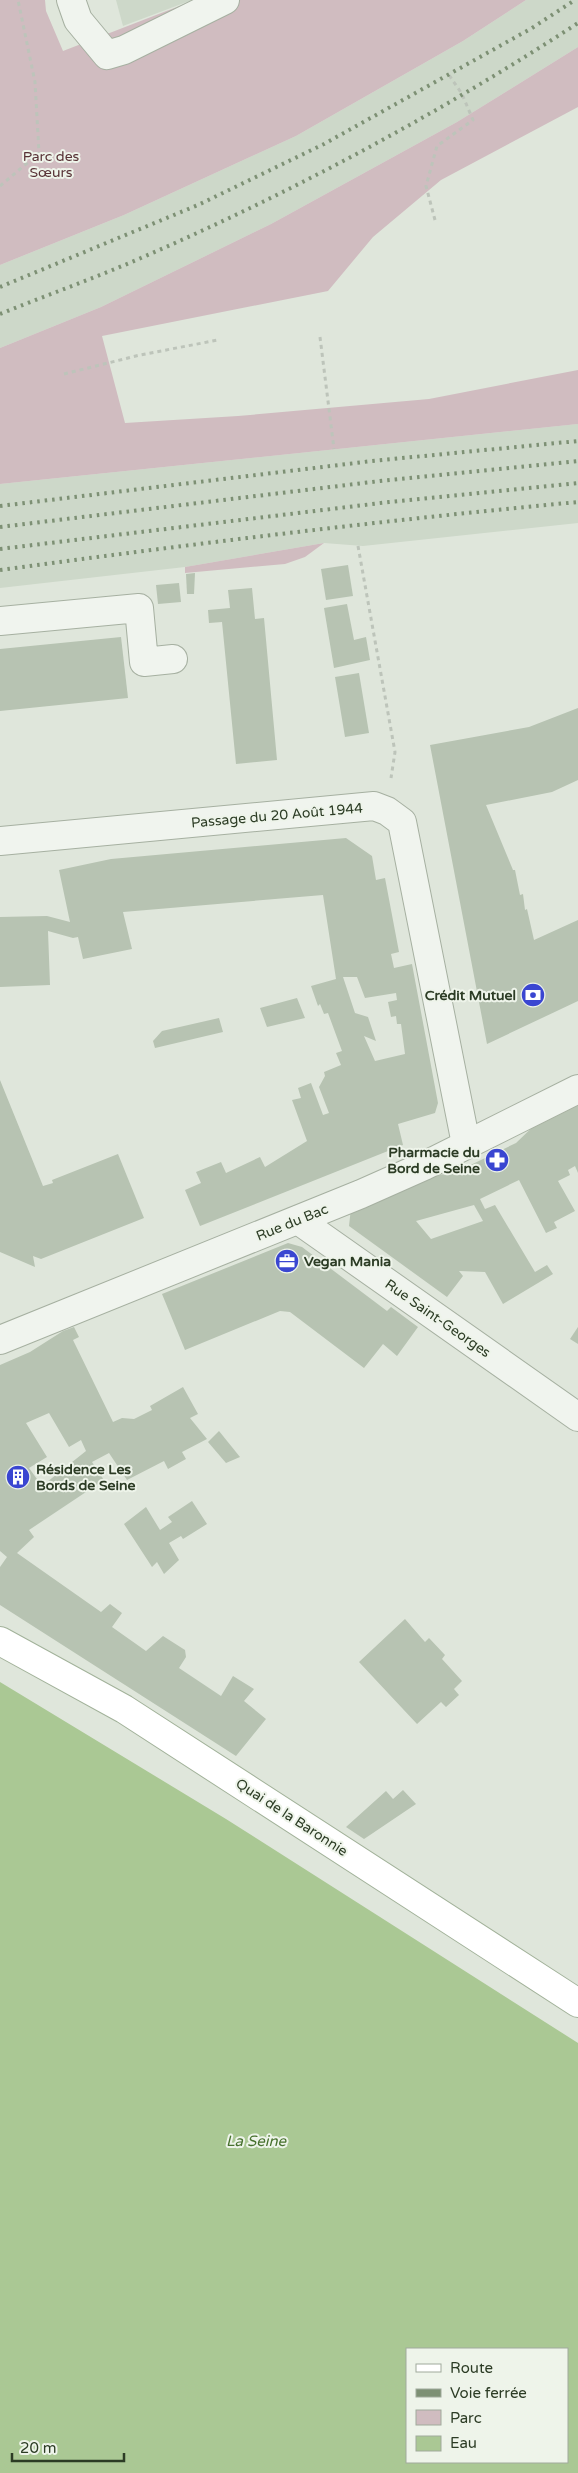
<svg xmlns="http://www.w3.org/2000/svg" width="578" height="2473" viewBox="0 0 578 2473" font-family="'Varela Round',sans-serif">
  <rect width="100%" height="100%" fill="#dfe6db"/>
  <!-- built -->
  <g fill="#cdd8c9">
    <path d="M116 0H192L123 26Z"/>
    <path d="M526 0H578V47L457 122 271 224 101 307 0 348V265L124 215 296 136 463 41Z"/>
    <path d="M578 424V523L363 546 324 543 185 567 0 588V484Z"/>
  </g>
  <!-- green -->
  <g fill="#d0bcc0">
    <path d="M0 0H45L46 11 63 51 195 0H526L463 41 296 136 124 215 0 265Z"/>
    <path d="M578 47V107L441 180 373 237 328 291 102 336 125 423 238 416 429 399 578 370V424L0 484V348L101 307 271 224 457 122Z"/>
    <path d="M324 543 305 557 285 564 185 573V567Z"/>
  </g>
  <!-- water -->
  <path fill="#aac894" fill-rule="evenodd" d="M0 1682 226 1819 578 2043V2473H0ZM407 2349H567V2462H407Z"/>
  <!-- building -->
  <g fill="#b7c3b2" fill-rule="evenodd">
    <path d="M348 565 353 596 326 600 321 569Z"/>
    <path d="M195 573 194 594H187L186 574Z"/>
    <path d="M179 583 181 602 158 604 156 585Z"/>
    <path d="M252 588 255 619 264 618 277 760 236 764 222 622 209 623 208 610 230 608 228 590Z"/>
    <path d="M347 604 354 640 366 637 370 660 334 668 324 608Z"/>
    <path d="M121 637 128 698 0 711V649Z"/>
    <path d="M359 673 369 733 345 737 335 677Z"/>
    <path d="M578 708V780L552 792 486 805 513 870H515L520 895 523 894 525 910 527 909 534 940 578 920V1001L487 1044 430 745 529 727Z"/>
    <path d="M346 838 372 856 376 880 385 878 399 952 391 954 394 968 412 964 438 1103 435 1113 398 1124 403 1145 200 1226 185 1190 201 1183 196 1172 221 1162 226 1173 260 1157 265 1167 307 1141 292 1100 301 1098 298 1088 311 1083 323 1115 329 1113 319 1087 325 1076 324 1072 341 1065 336 1053 342 1051 328 1013 324 1014 320 1004 318 1006 311 986 336 979 323 895 123 912 132 949 83 959 78 937 73 938 48 931 50 985 0 987V917L47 916 70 922 59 870 111 859ZM343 977H357L365 998 396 993 397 1000 388 1002 391 1017 396 1016 397 1024H401L405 1054 375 1061 364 1036 376 1041 368 1017 355 1013Z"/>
    <path d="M297 998 305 1018 267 1027 260 1008Z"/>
    <path d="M219 1018 223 1032 155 1048 153 1041 162 1031Z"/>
    <path d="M0 1080 43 1186 53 1183 52 1180 118 1154 144 1218 41 1259 33 1256 35 1267 0 1252Z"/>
    <path d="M578 1104V1173L575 1166 568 1170 570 1175 558 1181 575 1211 554 1222 557 1228 546 1233 519 1180 480 1199 485 1209 495 1205 535 1272 547 1265 553 1274 503 1304 485 1272 459 1271 463 1276 447 1297 349 1226 351 1208 420 1177 454 1173 516 1143 540 1120ZM474 1205 483 1221 431 1239 416 1221Z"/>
    <path d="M288 1243 302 1247 387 1311 391 1307 418 1327 397 1356 383 1344 364 1368 290 1312 280 1311 185 1350 162 1294Z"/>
    <path d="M74 1327 79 1337 73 1340 113 1422 122 1418 134 1419 152 1410 150 1406 183 1387 198 1414 190 1418 207 1439 182 1452 186 1459 168 1469 164 1461 127 1480 109 1453 92 1462 104 1480 29 1530 34 1537 17 1553 101 1612 110 1604 122 1613 112 1627 146 1651 163 1636 185 1650 186 1657 179 1668 221 1696 233 1676 254 1689 244 1701 266 1719 236 1756 0 1605V1567L7 1557 0 1551V1365L30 1352 63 1331ZM49 1413 69 1447 81 1440 86 1451 42 1486 29 1468 47 1457 26 1423Z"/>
    <path d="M578 1327V1344L570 1339Z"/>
    <path d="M219 1431 240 1457 226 1463 208 1442Z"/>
    <path d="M192 1501 207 1524 183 1539 181 1536 169 1543 179 1560 164 1574 157 1562 152 1567 124 1524 146 1507 160 1530 172 1522 168 1517Z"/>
    <path d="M405 1619 425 1642 429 1638 445 1655 442 1659 462 1681 454 1689 459 1695 446 1707 441 1702 417 1724 359 1662Z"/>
    <path d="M403 1790 416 1804 373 1833 364 1839 346 1827 386 1791 393 1799Z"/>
  </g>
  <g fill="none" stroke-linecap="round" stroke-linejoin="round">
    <!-- minor casing -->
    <g stroke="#a6b0a1" stroke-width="30">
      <g id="minor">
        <path d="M71 0 78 20 107 55 124 50 225 0"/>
        <path d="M0 621 139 608 144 662 173 659"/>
        <path d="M0 841 374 806 387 811 402 822 466 1144"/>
        <path d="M298 1220 578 1417"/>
        <path d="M0 1340 361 1194 424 1166 578 1089"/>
      </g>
    </g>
    <!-- major casing -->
    <g stroke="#a2b29a" stroke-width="30">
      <path id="major" d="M0 1641 124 1709 578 2003"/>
    </g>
    <!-- path -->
    <g stroke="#bdc4ba" stroke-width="3" stroke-dasharray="4 4" stroke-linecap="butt">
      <path d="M0 186 39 153 35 82 18 0"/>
      <path d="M435 220 426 186 437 146 473 120 462 94 449 75"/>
      <path d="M320 337 334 449"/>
      <path d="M64 374 140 355 218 340"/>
      <path d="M358 546 395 752 391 778"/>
    </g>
    <!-- minor -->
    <use href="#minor" stroke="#f0f4ee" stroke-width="28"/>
    <!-- major -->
    <use href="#major" stroke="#fff" stroke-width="28"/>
    <!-- rail -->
    <g stroke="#7d9074" stroke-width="4" stroke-dasharray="2.5 5" stroke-linecap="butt">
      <path d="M0 287 198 205 324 144 532 28 575 0"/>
      <path d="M0 314C47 295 95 278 141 258 293 192 440 113 578 23"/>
      <path d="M0 506 372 461 578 441"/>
      <path d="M0 527 380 481 578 461"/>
      <path d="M0 549 389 502 578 483"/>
      <path d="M0 570C192 544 385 520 578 502"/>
    </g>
  </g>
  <!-- icons -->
  <defs>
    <g id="bank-disc" transform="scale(1.25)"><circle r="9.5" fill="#3a46d1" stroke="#eef4ea"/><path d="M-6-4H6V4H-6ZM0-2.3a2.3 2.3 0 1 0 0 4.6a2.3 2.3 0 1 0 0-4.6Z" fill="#fff"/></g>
    <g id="pharmacy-disc" transform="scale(1.25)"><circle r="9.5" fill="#3a46d1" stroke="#eef4ea"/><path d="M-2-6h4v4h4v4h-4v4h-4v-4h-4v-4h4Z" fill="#fff"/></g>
    <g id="office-disc" transform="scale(1.25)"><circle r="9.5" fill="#3a46d1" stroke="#eef4ea"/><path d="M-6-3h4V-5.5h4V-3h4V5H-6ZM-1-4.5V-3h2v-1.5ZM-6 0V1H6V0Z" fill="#fff"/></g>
    <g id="building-disc" transform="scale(1.25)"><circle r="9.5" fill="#3a46d1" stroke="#eef4ea"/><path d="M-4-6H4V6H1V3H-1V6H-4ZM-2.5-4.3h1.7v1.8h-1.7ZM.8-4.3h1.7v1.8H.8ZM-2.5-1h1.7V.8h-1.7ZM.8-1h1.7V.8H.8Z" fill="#fff"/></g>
  </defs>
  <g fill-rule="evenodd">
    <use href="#bank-disc" x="533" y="995"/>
    <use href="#pharmacy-disc" x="497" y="1160"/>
    <use href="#office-disc" x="287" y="1261"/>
    <use href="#building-disc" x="18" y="1477"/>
  </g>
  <g text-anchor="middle" stroke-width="4" stroke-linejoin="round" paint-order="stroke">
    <!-- park labels -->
    <g font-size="14" fill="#583236" stroke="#eef4ea">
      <text x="51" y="161">Parc des<tspan x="51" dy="16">Sœurs</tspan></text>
    </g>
    <!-- street labels -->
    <g font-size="14" fill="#2c3c25" stroke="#eef4ea">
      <text transform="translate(277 815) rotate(-5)" y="5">Passage du 20 Août 1944</text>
      <text transform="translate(292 1222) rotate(-22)" y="5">Rue du Bac</text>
      <text transform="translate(438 1318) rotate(35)" y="5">Rue Saint-Georges</text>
      <text transform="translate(292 1817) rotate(33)" y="5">Quai de la Baronnie</text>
    </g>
    <!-- poi labels -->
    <g font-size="14" font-weight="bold" fill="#2c3c25" stroke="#eef4ea" text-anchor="end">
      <text x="516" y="1000">Crédit Mutuel</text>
      <text x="480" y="1157">Pharmacie du<tspan x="480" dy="16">Bord de Seine</tspan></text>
      <text x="304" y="1266" text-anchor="start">Vegan Mania</text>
      <text x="36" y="1474" text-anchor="start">Résidence Les<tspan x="36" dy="16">Bords de Seine</tspan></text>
    </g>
    <!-- water labels -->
    <g font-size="15" font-style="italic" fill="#47712e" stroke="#eef4ea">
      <text x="256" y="2146">La Seine</text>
    </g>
  </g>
  <!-- legend -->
  <rect x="406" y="2348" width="162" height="115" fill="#eef4ea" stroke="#a0aa9b"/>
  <rect x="416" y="2364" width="25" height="8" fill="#ffffff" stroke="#a0aa9b"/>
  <text x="450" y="2373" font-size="15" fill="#2c3c25">Route</text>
  <rect x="416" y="2389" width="25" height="8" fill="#7d9074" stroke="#a0aa9b"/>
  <text x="450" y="2398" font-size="15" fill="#2c3c25">Voie ferrée</text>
  <rect x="416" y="2410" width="25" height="15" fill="#d0bcc0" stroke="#a0aa9b"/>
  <text x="450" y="2423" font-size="15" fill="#2c3c25">Parc</text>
  <rect x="416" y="2436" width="25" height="15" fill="#aac894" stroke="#a0aa9b"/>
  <text x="450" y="2448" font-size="15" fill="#2c3c25">Eau</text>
  <!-- scale -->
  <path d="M12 2453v8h112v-8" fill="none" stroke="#2c3c25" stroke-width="2.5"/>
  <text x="20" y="2453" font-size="15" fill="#2c3c25" stroke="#eef4ea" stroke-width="4" paint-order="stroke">20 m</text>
</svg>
